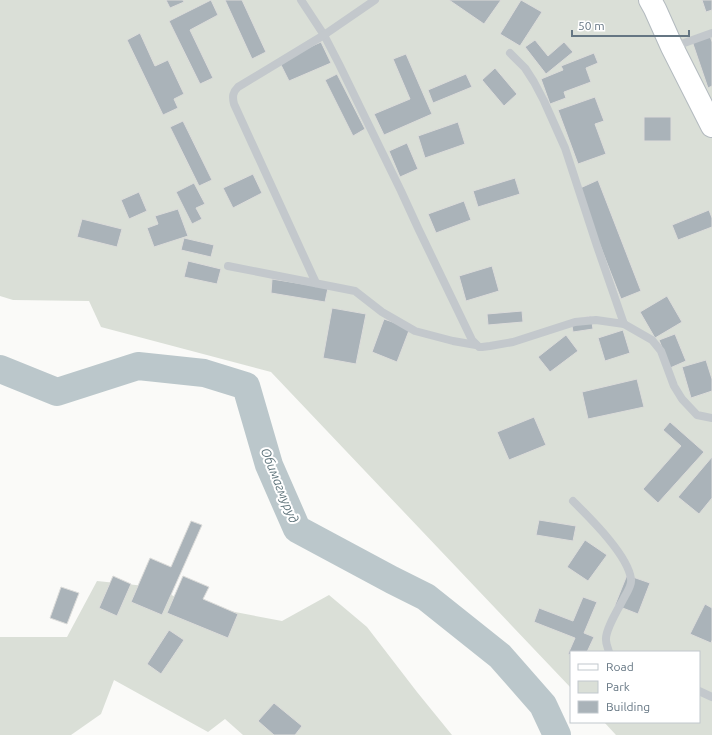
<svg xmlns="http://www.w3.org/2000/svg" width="712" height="735" viewBox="0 0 712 735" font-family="Ubuntu,sans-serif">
  <rect width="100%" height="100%" fill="#fafaf8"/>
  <!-- green -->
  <g fill="#dadfd7">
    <path d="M0 0H712V735H616L604 722H699V652H571V688L271 372 101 327 89 301 13 300 0 296Z"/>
    <path d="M97 581 155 587 188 603 282 621 329 595 367 627 417 692 452 735H243L225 719 208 732 114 680 101 714 71 735H0V637H67Z"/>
  </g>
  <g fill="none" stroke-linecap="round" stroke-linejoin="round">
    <!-- river -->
    <path stroke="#bbc7cb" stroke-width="28" d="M0 369 57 392 138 366 204 373 246 386 269 465 297 529 392 580 426 597 500 656 543 705 557 735"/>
  </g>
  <!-- building -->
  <g fill="#aab3b9" stroke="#dcdcda">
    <path d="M166 0H183L184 2 170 8Z"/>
    <path d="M211 0 218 15 190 30 213 78 200 84 169 21Z"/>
    <path d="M225 0H242L266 52 252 59Z"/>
    <path d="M449 0H501L484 24Z"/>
    <path d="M521 0 542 12 520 46 500 34Z"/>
    <path d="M702 0H712V10L706 12Z"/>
    <path d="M709 32 712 42V86L708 88 691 38Z"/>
    <path d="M140 33 155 66 168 60 184 94 174 99 178 108 163 115 127 40Z"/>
    <path d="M535 40 548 56 564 42 573 52 546 74 525 47Z"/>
    <path d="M321 42 331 63 289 81 279 61Z"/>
    <path d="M594 53 598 63 586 68 591 82 564 92 566 98 550 104 541 79 563 70 561 66Z"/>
    <path d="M406 54 432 114 384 135 374 114 410 99 393 59Z"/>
    <path d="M495 68 517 94 504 106 482 80Z"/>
    <path d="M337 74 365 129 353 136 325 80Z"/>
    <path d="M466 74 472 87 433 103 428 90Z"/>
    <path d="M595 97 604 121 595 124 606 154 578 164 558 110Z"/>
    <rect x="644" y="117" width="27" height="24"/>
    <path d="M183 121 212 180 199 186 170 127Z"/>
    <path d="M458 122 465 144 425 158 418 136Z"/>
    <path d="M407 143 418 169 400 177 389 151Z"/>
    <path d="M253 174 262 193 233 208 223 188Z"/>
    <path d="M515 178 520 194 478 207 473 191Z"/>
    <path d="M598 180 641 291 621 299 578 189Z"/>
    <path d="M194 183 205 204 196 208 202 219 192 224 176 192Z"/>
    <path d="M139 192 147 211 129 219 121 200Z"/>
    <path d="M464 201 471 220 436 233 428 214Z"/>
    <path d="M178 209 188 236 154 247 147 228 158 224 155 216Z"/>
    <path d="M709 210 712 218V227L678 240 672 225Z"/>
    <path d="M82 219 122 229 117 247 77 237Z"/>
    <path d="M184 238 214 245 211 257 181 250Z"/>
    <path d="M188 261 221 269 217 284 184 277Z"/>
    <path d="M492 266 499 291 466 301 459 276Z"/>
    <path d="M272 279 328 288 325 302 271 293Z"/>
    <path d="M667 296 682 322 655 338 640 312Z"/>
    <path d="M332 308 366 314 356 364 323 358Z"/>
    <path d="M522 311 523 322 488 325 487 314Z"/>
    <path d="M591 316 593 329 573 332 571 320Z"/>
    <path d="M384 319 410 328 397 362 372 352Z"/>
    <path d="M623 330 630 353 605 361 598 338Z"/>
    <path d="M675 334 686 361 670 368 659 340Z"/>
    <path d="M566 335 578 351 550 372 538 357Z"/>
    <path d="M706 360 712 379V391L691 398 682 367Z"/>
    <path d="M637 379 644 407 588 419 582 392Z"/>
    <path d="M534 417 546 445 509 460 497 432Z"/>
    <path d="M670 422 704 452 658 503 643 489 681 446 663 430Z"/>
    <path d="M712 457V498L699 514 678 497Z"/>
    <path d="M539 520 576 526 573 541 536 535Z"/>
    <path d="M191 521 202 525 162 615 131 602 150 558 171 567Z"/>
    <path d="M585 540 607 555 588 581 567 567Z"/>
    <path d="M627 575 650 583 638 614 615 605Z"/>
    <path d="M113 576 131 584 117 616 99 608Z"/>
    <path d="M183 576 209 587 203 599 238 614 228 638 167 613Z"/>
    <path d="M61 587 79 593 67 624 50 618Z"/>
    <path d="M583 597 597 602 584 633 594 637 587 652H571V655L568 654 575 638 534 622 539 608 573 621Z"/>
    <path d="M705 604 712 608V640L711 643 690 634Z"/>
    <path d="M169 630 184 640 161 674 147 664Z"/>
    <path d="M274 703 302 726 295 735H274L258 721Z"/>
  </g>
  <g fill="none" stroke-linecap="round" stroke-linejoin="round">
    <!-- secondary casing -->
    <g stroke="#b3babf" stroke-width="24">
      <path id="secondary" d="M650 0 655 9 672 47 712 126"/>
    </g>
    <!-- lane -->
    <g stroke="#c3c8cc" stroke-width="8">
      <path d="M301 0 324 35 339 64 401 191 418 228 472 340 479 347H482L490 346 513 342 575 322 596 320 624 324 652 340 661 351 674 386 682 399 697 415 712 418"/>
      <path d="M673 47 712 33"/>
      <path d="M510 53 525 68 534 82 544 101 565 148 597 246 624 324"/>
      <path d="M228 266 355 291 382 312 415 331 453 341 476 345"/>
      <path d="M316 283 234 104C232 96 233 92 238 87L324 35 375 0"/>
      <path d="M573 501C590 518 628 555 631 579 632 584 628 591 625 596 620 606 605 629 606 640 606 644 608 648 609 652"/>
      <path d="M699 691 712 697"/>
    </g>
    <!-- secondary -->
    <use href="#secondary" stroke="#fff" stroke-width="22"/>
  </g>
  <g text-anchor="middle" stroke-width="4" stroke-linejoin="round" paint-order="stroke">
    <!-- water labels -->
    <g font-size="13" font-style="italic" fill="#60757c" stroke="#fff">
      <text transform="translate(280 485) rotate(68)" y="5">Обимагмуруд</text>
    </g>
  </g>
  <!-- legend -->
  <rect x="570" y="651" width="130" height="72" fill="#ffffff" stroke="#c1c8cd"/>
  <rect x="578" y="664" width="20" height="6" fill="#ffffff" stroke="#c1c8cd"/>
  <text x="606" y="671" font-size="12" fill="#657683">Road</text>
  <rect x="578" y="681" width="20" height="12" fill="#dadfd7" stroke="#c1c8cd"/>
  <text x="606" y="691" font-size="12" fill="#657683">Park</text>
  <rect x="578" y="701" width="20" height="12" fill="#aab3b9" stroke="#c1c8cd"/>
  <text x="606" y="711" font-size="12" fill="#657683">Building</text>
  <!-- scale -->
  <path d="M572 30v6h117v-6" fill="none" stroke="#657683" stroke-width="2"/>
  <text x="578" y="30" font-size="12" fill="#657683" stroke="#ffffff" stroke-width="3" paint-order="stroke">50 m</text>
</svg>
